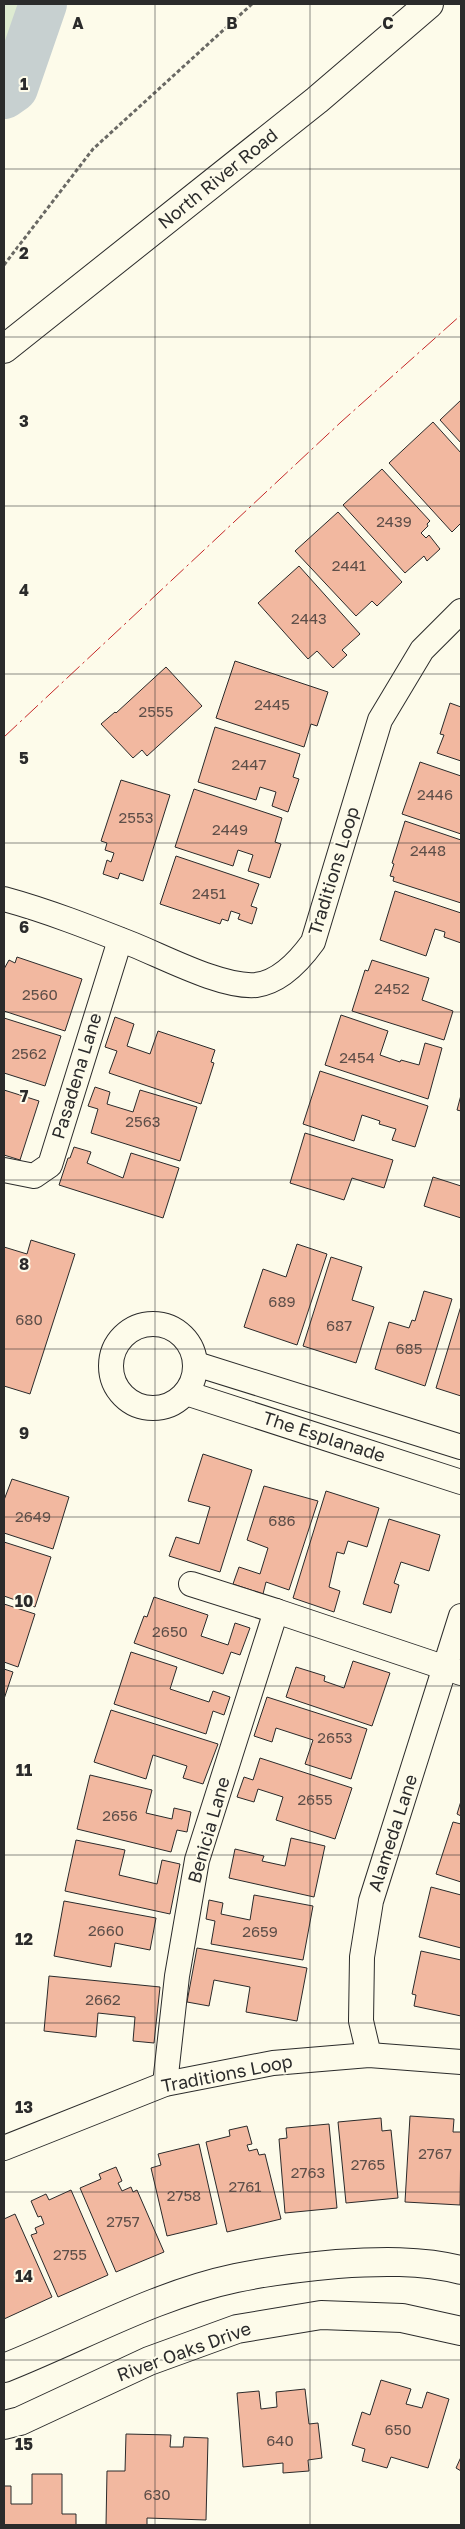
<svg xmlns="http://www.w3.org/2000/svg" width="465" height="2529" viewBox="0 0 465 2529" font-family="'Golos Text',sans-serif">
  <rect width="100%" height="100%" fill="#fdfbea"/>
  <!-- green -->
  <path fill="#deebd1" stroke="#74746e" d="M4 4H27L4 67Z"/>
  <g fill="none" stroke-linecap="round" stroke-linejoin="round">
    <!-- river -->
    <path stroke="#c7d0d0" stroke-width="48" d="M4 95 14 88 43 4"/>
  </g>
  <!-- building -->
  <g fill="#f2b8a0" stroke="#2b2b2b">
    <path d="M461 400V443L440 420Z"/>
    <path d="M433 422 461 453V523L452 532 389 463Z"/>
    <path d="M382 469 430 521 427 524 428 526 421 533 426 538 429 535 440 549 427 561 424 556 405 573 343 505Z"/>
    <path d="M338 512 402 582 377 606 372 601 356 616 295 551Z"/>
    <path d="M299 566 360 634 342 650 347 655 333 668 317 651 308 659 258 603Z"/>
    <path d="M235 661 328 692 317 726 311 724 304 747 216 718Z"/>
    <path d="M166 667 202 706 147 756 142 750 133 758 101 724 115 712 116 713Z"/>
    <path d="M450 703 461 707V761L437 753 444 735 440 734Z"/>
    <path d="M215 727 300 754 293 777 299 779 288 812 272 806 276 792 260 787 256 800 198 782Z"/>
    <path d="M420 762 461 776V834L402 814Z"/>
    <path d="M121 780 170 795 143 881 120 873 118 879 103 874 107 860 111 862 114 853 105 850 107 843 101 841Z"/>
    <path d="M194 789 282 818 275 842 281 844 270 878 248 871 253 855 238 850 233 866 175 847Z"/>
    <path d="M405 821 461 840V903L393 881 394 877 390 876 394 864 392 863Z"/>
    <path d="M176 856 259 884 251 906 257 908 252 924 238 919 240 914 231 911 228 921 222 919 220 924 160 904Z"/>
    <path d="M395 891 461 913V943L444 937 445 932 435 929 426 956 380 940Z"/>
    <path d="M17 957 82 979 65 1031 4 1011V969L9 960 15 963Z"/>
    <path d="M372 960 429 978 422 1000 453 1011 444 1040 352 1011 365 970 368 971Z"/>
    <path d="M341 1015 388 1031 380 1055 400 1062 401 1060 419 1065 425 1043 442 1048 428 1099 325 1065Z"/>
    <path d="M115 1017 134 1024 127 1046 150 1054 158 1031 215 1050 211 1062 214 1063 201 1104 109 1073 117 1051 105 1047Z"/>
    <path d="M4 1018 61 1036 45 1086 4 1073Z"/>
    <path d="M320 1071 428 1106 415 1147 392 1140 396 1129 379 1124 380 1121 362 1115 354 1141 303 1124Z"/>
    <path d="M95 1087 110 1092 107 1104 133 1112 140 1090 197 1107 180 1161 91 1133 98 1109 88 1106Z"/>
    <path d="M4 1090 39 1101 20 1160 4 1155Z"/>
    <path d="M461 1095V1111L457 1110Z"/>
    <path d="M305 1133 393 1160 384 1188 352 1178 344 1200 290 1183Z"/>
    <path d="M74 1147 91 1152 87 1163 123 1178 131 1153 179 1168 163 1218 59 1185 68 1158H70Z"/>
    <path d="M433 1177 461 1186V1218L424 1206Z"/>
    <path d="M31 1240 75 1254 30 1394 4 1386V1247L27 1254Z"/>
    <path d="M297 1244 327 1254 297 1345 244 1327 263 1269 286 1277Z"/>
    <path d="M331 1257 362 1267 352 1300 374 1307 356 1363 303 1346Z"/>
    <path d="M424 1291 452 1299 425 1386 375 1369 389 1322 409 1328 412 1320 415 1321Z"/>
    <path d="M461 1306V1396L436 1388Z"/>
    <path d="M203 1454 252 1470 220 1572 169 1556 176 1537 199 1544 210 1507 188 1501Z"/>
    <path d="M12 1479 69 1497 53 1549 4 1533V1500Z"/>
    <path d="M264 1486 318 1501 289 1590 266 1582 263 1594 233 1584 239 1567 260 1574 268 1548 247 1540Z"/>
    <path d="M326 1491 379 1508 367 1547 348 1541 344 1554 337 1552 329 1587 340 1591 334 1612 293 1598Z"/>
    <path d="M389 1519 440 1535 429 1571 401 1562 394 1583 399 1585 391 1613 363 1604Z"/>
    <path d="M4 1542 51 1557 35 1607 4 1596Z"/>
    <path d="M154 1597 208 1615 201 1636 228 1645 235 1623 250 1628 240 1655 231 1652 223 1674 134 1643 144 1616 147 1617Z"/>
    <path d="M4 1604 35 1614 18 1667 4 1662Z"/>
    <path d="M131 1652 177 1667 170 1689 209 1702 213 1691 230 1697 224 1715 213 1711 206 1734 114 1704Z"/>
    <path d="M353 1661 390 1673 372 1726 286 1697 296 1667 325 1676 324 1681 344 1688Z"/>
    <path d="M4 1669 13 1672 4 1699Z"/>
    <path d="M267 1697 367 1729 351 1779 305 1764 313 1740 276 1728 272 1742 254 1736Z"/>
    <path d="M111 1710 218 1744 203 1784 183 1778 187 1766 153 1755 146 1779 94 1762Z"/>
    <path d="M260 1758 352 1788 335 1839 276 1820 283 1797 258 1789 254 1802 237 1797 244 1777 253 1780Z"/>
    <path d="M90 1775 152 1790 146 1813 172 1819 174 1808 191 1812 187 1832 177 1830 171 1852 77 1829Z"/>
    <path d="M461 1801V1816L457 1814Z"/>
    <path d="M453 1822 461 1824V1882L436 1874Z"/>
    <path d="M291 1838 325 1846 314 1897 229 1878 235 1849 264 1856 262 1861 285 1866Z"/>
    <path d="M76 1840 125 1850 119 1875 157 1884 162 1860 180 1864 170 1914 65 1891Z"/>
    <path d="M431 1887 461 1895V1948L419 1937Z"/>
    <path d="M254 1895 313 1906 303 1960 211 1944 215 1921 206 1919 209 1900 223 1903 221 1914 250 1920Z"/>
    <path d="M64 1901 156 1918 150 1950 115 1943 111 1967 54 1956Z"/>
    <path d="M197 1948 307 1968 297 2021 246 2012 250 1987 214 1980 209 2006 187 2002Z"/>
    <path d="M421 1951 461 1960V2016L414 2006 416 1995 412 1994Z"/>
    <path d="M49 1976 160 1987 154 2043 133 2041 135 2017 98 2013 96 2037 44 2031Z"/>
    <path d="M410 2116 454 2119 453 2132H461L460 2205 405 2202Z"/>
    <path d="M381 2118 382 2131 391 2130 398 2198 346 2203 338 2122Z"/>
    <path d="M329 2124 337 2208 285 2213 279 2139 287 2138 286 2128Z"/>
    <path d="M247 2126 252 2144 247 2145 249 2151 257 2149 259 2155 265 2154 281 2219 227 2232 206 2142 230 2136 229 2130Z"/>
    <path d="M199 2144 217 2224 167 2236 151 2168 161 2165 158 2154Z"/>
    <path d="M116 2167 122 2181 118 2183 122 2191 131 2187 133 2192 137 2190 164 2252 116 2272 80 2188 101 2179 99 2174Z"/>
    <path d="M71 2190 108 2275 58 2297 31 2235 37 2233 35 2228 44 2224 41 2216 38 2217 31 2201 46 2194 49 2200Z"/>
    <path d="M15 2214 52 2297 4 2319V2219Z"/>
    <path d="M381 2380 411 2389 406 2404 422 2408 427 2392 449 2399 428 2468 391 2457 387 2468 362 2461 365 2449 352 2445 362 2412 370 2415Z"/>
    <path d="M305 2389 309 2424 318 2423 322 2458 308 2460 309 2471 283 2473V2463L243 2467 237 2393 259 2391 261 2409 277 2407 276 2392Z"/>
    <path d="M126 2434 171 2435 170 2447H183L184 2437 208 2438 206 2520 147 2518V2525H106L107 2471H125Z"/>
    <path d="M461 2457V2471L456 2468Z"/>
    <path d="M32 2474H62V2514H76V2525H4V2486H11V2504H32Z"/>
  </g>
  <g fill="none" stroke-linecap="round" stroke-linejoin="round">
    <!-- minor casing -->
    <g stroke="#2b2b2b" stroke-width="26">
      <g id="minor">
        <path d="M4 899C48 911 91 928 134 945 166 958 223 988 256 985 280 982 300 960 313 942L380 720 422 650 461 611"/>
        <path d="M4 1170 34 1176 50 1165 120 940"/>
        <circle cx="153" cy="1366" r="42"/>
        <path d="M196 1364 461 1447"/>
        <path d="M186 1393 461 1482"/>
        <path d="M191 1584 276 1611"/>
        <path d="M369 2055 361 2021 362 1957 371 1901 461 1616"/>
        <path d="M165 2084 177 1976 197 1860 276 1611 461 1673"/>
        <path d="M4 2148 165 2084 273 2063 369 2055 461 2062"/>
      </g>
    </g>
    <!-- tertiary casing -->
    <g stroke="#2b2b2b" stroke-width="30">
      <g id="tertiary">
        <path d="M4 2368C80 2338 155 2295 236 2278 269 2271 304 2267 337 2264 379 2261 421 2260 461 2270"/>
        <path d="M4 2425 20 2421 149 2361 237 2329 321 2315 402 2318 461 2331"/>
      </g>
    </g>
    <!-- secondary casing -->
    <g stroke="#2b2b2b" stroke-width="30">
      <path id="secondary" d="M4 349 317 100 429 4"/>
    </g>
    <!-- path -->
    <path stroke="#6a6964" stroke-width="3" stroke-dasharray="4 2.5" stroke-linecap="butt" d="M4 265 93 149 252 4"/>
    <!-- minor -->
    <use href="#minor" stroke="#fdfbea" stroke-width="24"/>
    <!-- tertiary -->
    <use href="#tertiary" stroke="#fdfbea" stroke-width="28"/>
    <!-- secondary -->
    <use href="#secondary" stroke="#fdfbea" stroke-width="28"/>
    <!-- power -->
    <path stroke="#c62828" stroke-width="1" stroke-dasharray="18 4 2.5 4" stroke-linecap="butt" d="M4 737 341 422 461 315"/>
  </g>
  <!-- grid -->
  <path fill="none" stroke="#2b2b2b" stroke-width="1" stroke-opacity="0.55" d="M155 4V2525M310 4V2525M4 169H461M4 337H461M4 506H461M4 674H461M4 843H461M4 1012H461M4 1180H461M4 1349H461M4 1517H461M4 1686H461M4 1855H461M4 2023H461M4 2192H461M4 2360H461"/>
  <g text-anchor="middle" stroke-width="4" stroke-linejoin="round" paint-order="stroke">
    <!-- number labels -->
    <g font-size="15" fill="#5d4e48">
      <text x="394" y="527">2439</text>
      <text x="349" y="571">2441</text>
      <text x="309" y="624">2443</text>
      <text x="272" y="710">2445</text>
      <text x="156" y="717">2555</text>
      <text x="249" y="770">2447</text>
      <text x="435" y="800">2446</text>
      <text x="136" y="823">2553</text>
      <text x="230" y="835">2449</text>
      <text x="428" y="856">2448</text>
      <text x="209" y="899">2451</text>
      <text x="392" y="994">2452</text>
      <text x="40" y="1000">2560</text>
      <text x="29" y="1059">2562</text>
      <text x="357" y="1063">2454</text>
      <text x="143" y="1127">2563</text>
      <text x="282" y="1307">689</text>
      <text x="29" y="1325">680</text>
      <text x="339" y="1331">687</text>
      <text x="409" y="1354">685</text>
      <text x="33" y="1522">2649</text>
      <text x="282" y="1526">686</text>
      <text x="170" y="1637">2650</text>
      <text x="335" y="1743">2653</text>
      <text x="315" y="1805">2655</text>
      <text x="120" y="1821">2656</text>
      <text x="106" y="1936">2660</text>
      <text x="260" y="1937">2659</text>
      <text x="103" y="2005">2662</text>
      <text x="435" y="2159">2767</text>
      <text x="368" y="2170">2765</text>
      <text x="308" y="2178">2763</text>
      <text x="245" y="2192">2761</text>
      <text x="184" y="2201">2758</text>
      <text x="123" y="2227">2757</text>
      <text x="70" y="2260">2755</text>
      <text x="398" y="2435">650</text>
      <text x="280" y="2446">640</text>
      <text x="157" y="2500">630</text>
    </g>
    <!-- street labels -->
    <g font-size="18" fill="#2b2b2b" stroke="#fdfbea">
      <text transform="translate(218 179) rotate(-39)" y="6">North River Road</text>
      <text transform="translate(334 871) rotate(-73)" y="6">Traditions Loop</text>
      <text transform="translate(77 1076) rotate(-73)" y="6">Pasadena Lane</text>
      <text transform="translate(324 1437) rotate(18)" y="6">The Esplanade</text>
      <text transform="translate(209 1830) rotate(-74)" y="6">Benicia Lane</text>
      <text transform="translate(393 1833) rotate(-72)" y="6">Alameda Lane</text>
      <text transform="translate(227 2074) rotate(-11)" y="6">Traditions Loop</text>
      <text transform="translate(184 2352) rotate(-20)" y="6">River Oaks Drive</text>
    </g>
  </g>
  <g font-size="16" text-anchor="middle" font-weight="bold" fill="#2b2b2b" stroke="#fdfbea" stroke-width="4" stroke-linejoin="round" paint-order="stroke">
    <text x="78" y="29">A</text>
    <text x="232" y="29">B</text>
    <text x="388" y="29">C</text>
    <text x="24" y="90">1</text>
    <text x="24" y="259">2</text>
    <text x="24" y="427">3</text>
    <text x="24" y="596">4</text>
    <text x="24" y="764">5</text>
    <text x="24" y="933">6</text>
    <text x="24" y="1102">7</text>
    <text x="24" y="1270">8</text>
    <text x="24" y="1439">9</text>
    <text x="24" y="1607">10</text>
    <text x="24" y="1776">11</text>
    <text x="24" y="1945">12</text>
    <text x="24" y="2113">13</text>
    <text x="24" y="2282">14</text>
    <text x="24" y="2450">15</text>
  </g>
  <!-- border -->
  <rect width="465" height="2529" fill="none" stroke="#2b2b2b" stroke-width="10"/>
</svg>
